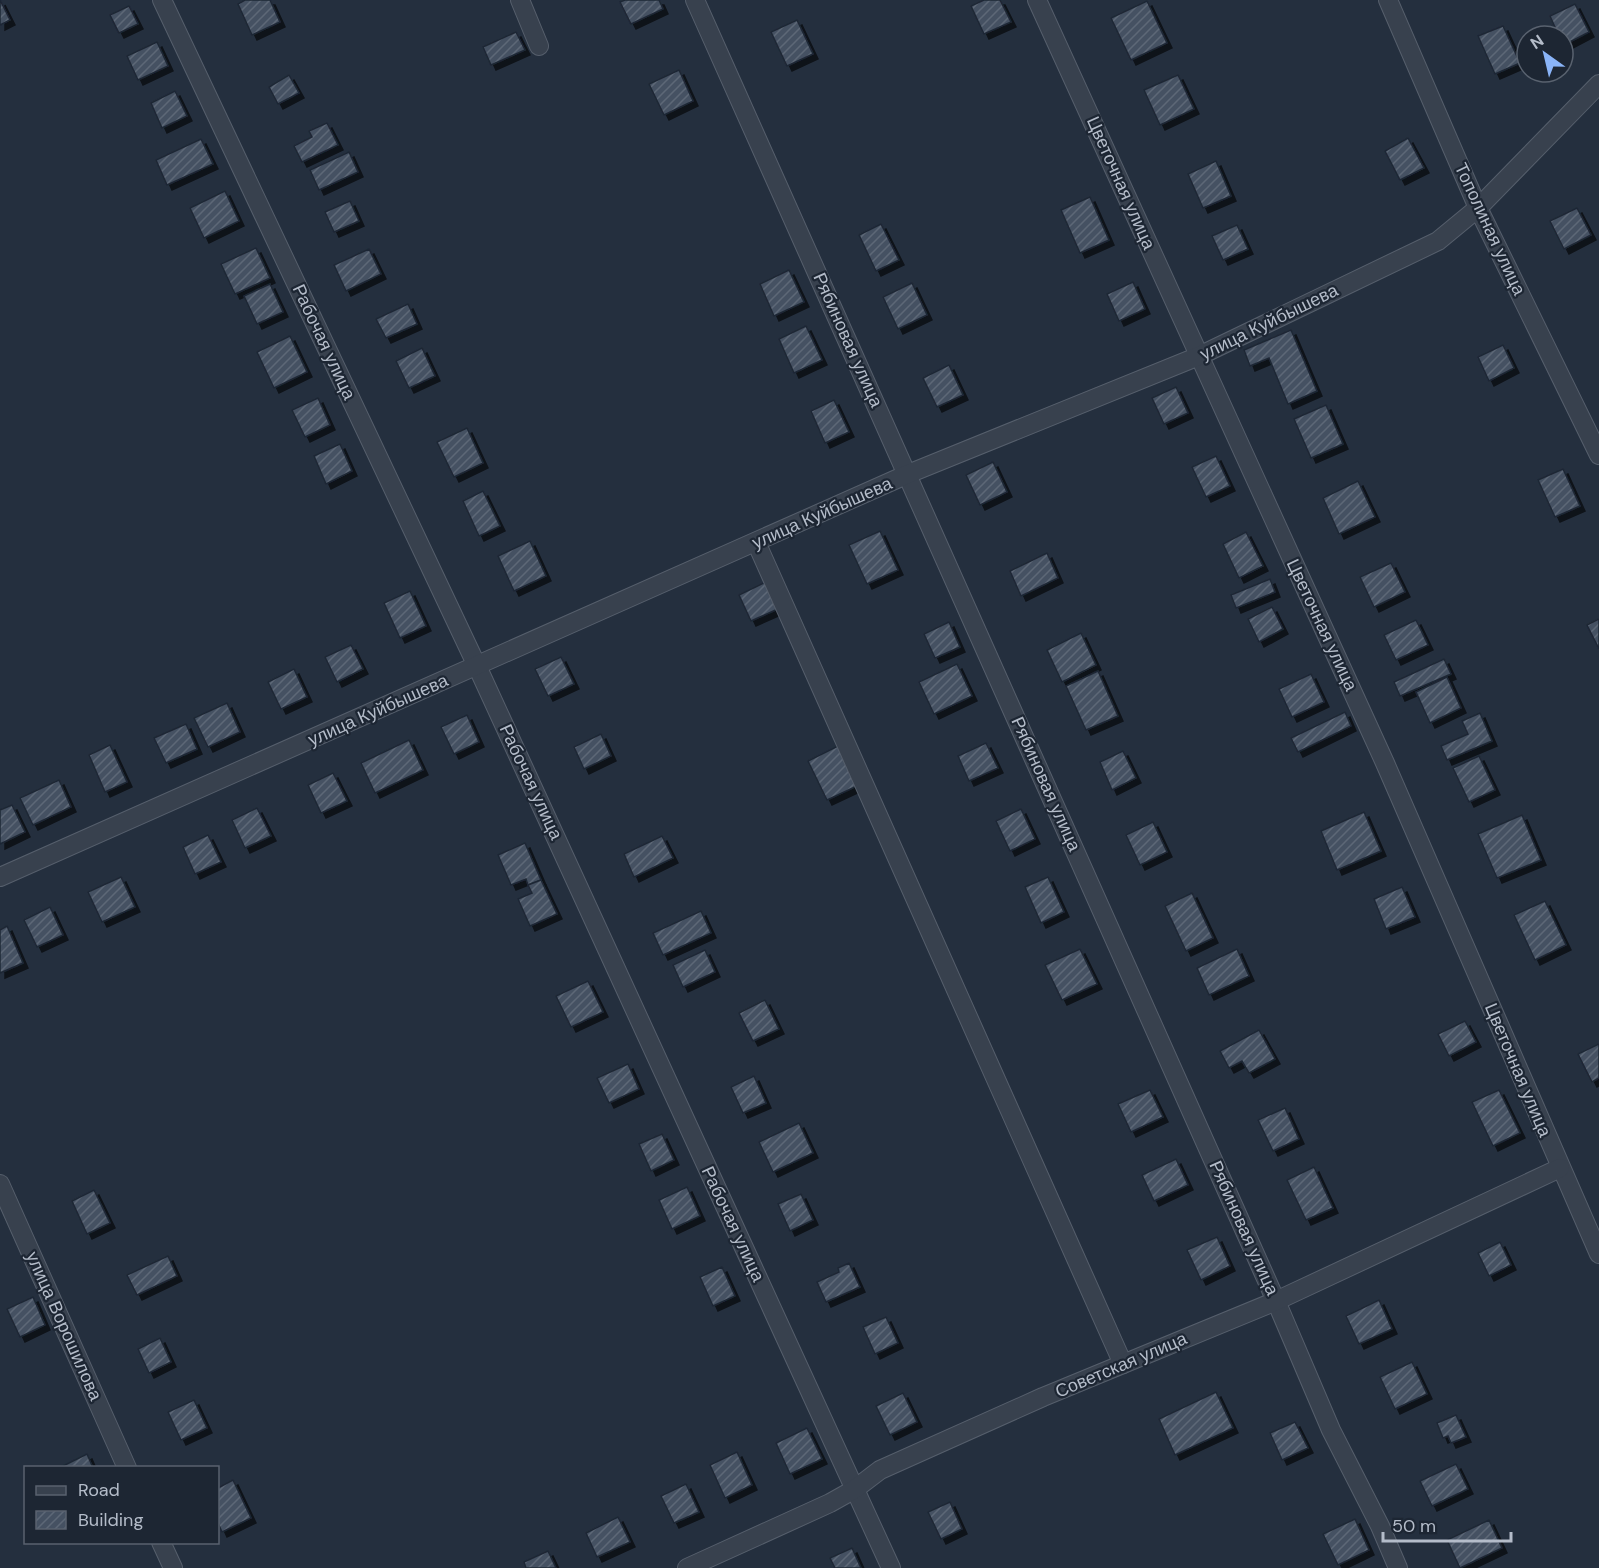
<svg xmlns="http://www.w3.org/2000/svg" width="1599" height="1568" viewBox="0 0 1599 1568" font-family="'DM Sans',sans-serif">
  <defs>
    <pattern id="building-hatch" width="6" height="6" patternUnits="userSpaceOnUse" patternTransform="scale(1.5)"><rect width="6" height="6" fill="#455162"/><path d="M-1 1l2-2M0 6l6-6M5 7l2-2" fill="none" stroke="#5d6877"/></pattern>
    <filter id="shadow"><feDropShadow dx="5" dy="5" stdDeviation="0" flood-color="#0009"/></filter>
  </defs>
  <rect width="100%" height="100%" fill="#242f3e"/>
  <!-- building -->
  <g fill="url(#building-hatch)" stroke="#1f2835" stroke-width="1.5" filter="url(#shadow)">
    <path d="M0 0 10 20 0 25Z"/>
    <path d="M245 0H270L280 22 252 35 238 4Z"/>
    <path d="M625 0H659L663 9 631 24 620 2Z"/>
    <path d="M984 0H1000L1011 22 984 34 971 6Z"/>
    <path d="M1147 1 1167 43 1131 60 1111 18Z"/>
    <path d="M1575 4 1589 32 1564 45 1563 36H1559L1550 16Z"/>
    <path d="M129 6 138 24 119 33 110 15Z"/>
    <path d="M797 20 813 54 787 66 771 32Z"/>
    <path d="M1503 26 1520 63 1495 74 1478 36Z"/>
    <path d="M516 32 525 50 491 65 483 47Z"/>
    <path d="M157 42 168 66 138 80 127 56Z"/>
    <path d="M679 70 693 101 664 115 649 84Z"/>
    <path d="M289 75 299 93 278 104 269 87Z"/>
    <path d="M1178 75 1194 109 1160 125 1144 90Z"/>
    <path d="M175 91 187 116 162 128 151 103Z"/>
    <path d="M327 123 338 145 302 162 294 146 312 137 309 131Z"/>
    <path d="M1408 138 1424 168 1400 180 1385 151Z"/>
    <path d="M201 139 213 164 167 185 156 160Z"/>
    <path d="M349 152 358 172 319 190 310 170Z"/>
    <path d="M1216 161 1231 196 1203 208 1188 174Z"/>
    <path d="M225 191 239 221 204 238 190 208Z"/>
    <path d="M1090 197 1109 240 1080 253 1061 210Z"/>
    <path d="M350 201 359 221 334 232 325 212Z"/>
    <path d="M1577 208 1591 235 1564 249 1550 221Z"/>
    <path d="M881 224 899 260 876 271 859 235Z"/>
    <path d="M1237 225 1248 249 1223 260 1212 236Z"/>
    <path d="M256 248 270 278 235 294 221 264Z"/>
    <path d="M369 249 381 274 346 291 334 265Z"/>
    <path d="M789 270 804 302 774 316 760 284Z"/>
    <path d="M1133 282 1145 309 1119 321 1107 294Z"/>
    <path d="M912 283 927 315 898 329 883 297Z"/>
    <path d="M270 284 283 312 257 324 244 296Z"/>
    <path d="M408 304 417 324 386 338 376 319Z"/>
    <path d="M806 326 822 360 794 373 779 339Z"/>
    <path d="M1291 330 1317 391 1288 404 1269 358 1250 366 1244 350Z"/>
    <path d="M290 336 307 372 274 388 257 352Z"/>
    <path d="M1503 345 1514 368 1489 381 1478 357Z"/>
    <path d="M422 348 435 376 409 388 396 361Z"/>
    <path d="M949 365 963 395 937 407 923 378Z"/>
    <path d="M1176 387 1188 413 1164 424 1152 398Z"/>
    <path d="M318 398 330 425 305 437 292 410Z"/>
    <path d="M834 400 849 432 825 443 811 411Z"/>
    <path d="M1326 405 1343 444 1311 458 1294 419Z"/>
    <path d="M467 428 483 463 454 477 437 442Z"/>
    <path d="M340 444 352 471 326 484 314 456Z"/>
    <path d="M1216 456 1230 486 1206 497 1192 467Z"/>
    <path d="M993 462 1007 492 980 505 966 475Z"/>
    <path d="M1563 469 1580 506 1555 517 1538 480Z"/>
    <path d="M1358 481 1375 517 1339 534 1323 498Z"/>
    <path d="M483 491 500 526 479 536 463 501Z"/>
    <path d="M880 531 898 570 867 584 849 545Z"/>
    <path d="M1246 532 1263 566 1239 578 1223 544Z"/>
    <path d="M530 541 546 576 514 591 498 556Z"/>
    <path d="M1047 553 1058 578 1021 596 1010 571Z"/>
    <path d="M1391 563 1405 592 1374 607 1360 577Z"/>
    <path d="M1270 579 1275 592 1236 608 1231 595Z"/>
    <path d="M768 581 780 608 751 621 739 595Z"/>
    <path d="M410 591 426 626 400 638 384 603Z"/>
    <path d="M1272 607 1283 629 1259 642 1248 619Z"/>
    <path d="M1599 619V649L1587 625Z"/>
    <path d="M1416 620 1428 645 1396 660 1384 635Z"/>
    <path d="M949 622 960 647 935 658 924 634Z"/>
    <path d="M1081 633 1096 665 1062 682 1047 650Z"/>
    <path d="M351 645 363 669 337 682 325 657Z"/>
    <path d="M561 657 574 684 548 696 535 669Z"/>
    <path d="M1444 659 1451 674 1400 696 1394 682Z"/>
    <path d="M957 664 972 696 934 714 919 682Z"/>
    <path d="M294 669 307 697 281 709 268 682Z"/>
    <path d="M1098 671 1118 716 1086 730 1066 686Z"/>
    <path d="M1311 674 1324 702 1292 717 1279 689Z"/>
    <path d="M1447 677 1461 708 1430 723 1416 692Z"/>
    <path d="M227 703 240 732 208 747 194 718Z"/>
    <path d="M1345 712 1351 726 1298 752 1291 738Z"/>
    <path d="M1480 713 1492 741 1447 760 1441 746 1468 734 1462 721Z"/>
    <path d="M467 715 479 742 454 754 441 727Z"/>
    <path d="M186 724 197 749 166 763 154 738Z"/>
    <path d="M601 734 611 756 584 769 574 747Z"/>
    <path d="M409 740 423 770 375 793 361 763Z"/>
    <path d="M986 743 998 768 969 781 958 756Z"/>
    <path d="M110 745 127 782 105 792 89 755Z"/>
    <path d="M838 746 857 786 827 800 808 761Z"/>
    <path d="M1123 751 1136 778 1112 790 1100 762Z"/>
    <path d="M1479 756 1495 790 1469 802 1453 768Z"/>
    <path d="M333 773 347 801 321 813 308 785Z"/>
    <path d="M59 780 71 807 33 825 20 798Z"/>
    <path d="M12 805 25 832 0 844V810Z"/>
    <path d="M257 808 271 836 245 848 232 820Z"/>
    <path d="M1021 809 1035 839 1010 851 996 821Z"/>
    <path d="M1364 812 1381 851 1337 870 1321 831Z"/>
    <path d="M1522 815 1541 860 1497 878 1478 834Z"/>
    <path d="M1153 822 1167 852 1140 865 1126 835Z"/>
    <path d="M208 835 221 862 195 874 183 847Z"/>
    <path d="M662 836 673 858 634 877 624 854Z"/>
    <path d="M525 843 541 880 528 885 526 879 511 885 498 855Z"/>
    <path d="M121 877 135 907 102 922 88 892Z"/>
    <path d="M1048 877 1064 912 1041 923 1025 887Z"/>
    <path d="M541 880 557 914 530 926 518 899 532 893 528 885Z"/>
    <path d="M1402 887 1415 917 1386 929 1374 899Z"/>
    <path d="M1192 893 1213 938 1186 951 1165 906Z"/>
    <path d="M1545 901 1566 945 1535 960 1514 915Z"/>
    <path d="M50 907 63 935 37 947 24 920Z"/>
    <path d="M701 911 711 933 663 955 653 933Z"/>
    <path d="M7 926 23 963 0 973V930Z"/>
    <path d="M1080 949 1097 984 1062 1000 1045 965Z"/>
    <path d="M1237 949 1249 976 1209 995 1197 968Z"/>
    <path d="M705 950 715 972 683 987 673 965Z"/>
    <path d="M588 981 603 1012 571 1027 556 996Z"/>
    <path d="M765 1000 779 1029 753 1041 739 1013Z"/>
    <path d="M1465 1021 1476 1042 1449 1056 1438 1034Z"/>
    <path d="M1259 1030 1275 1059 1249 1073 1242 1061 1229 1068 1220 1051Z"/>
    <path d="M1599 1044V1078L1592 1082 1578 1054Z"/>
    <path d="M628 1064 639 1089 609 1103 597 1078Z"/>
    <path d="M754 1076 766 1103 743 1113 731 1087Z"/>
    <path d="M1150 1090 1163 1117 1131 1132 1118 1104Z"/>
    <path d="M1499 1090 1520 1133 1493 1146 1472 1102Z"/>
    <path d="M1285 1108 1299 1139 1273 1151 1258 1120Z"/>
    <path d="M799 1123 813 1153 773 1172 759 1142Z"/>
    <path d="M662 1134 674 1160 651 1171 639 1144Z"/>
    <path d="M1176 1159 1188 1185 1154 1201 1142 1175Z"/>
    <path d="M1314 1167 1333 1208 1306 1220 1287 1180Z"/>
    <path d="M687 1187 700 1216 672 1229 659 1200Z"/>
    <path d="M94 1190 110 1223 87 1234 72 1201Z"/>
    <path d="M801 1194 813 1220 790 1231 778 1204Z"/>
    <path d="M1217 1237 1230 1266 1201 1280 1187 1250Z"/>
    <path d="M1500 1242 1511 1265 1489 1276 1478 1253Z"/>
    <path d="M168 1256 177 1276 137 1295 127 1275Z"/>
    <path d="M849 1263 860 1287 826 1302 817 1282 839 1272 838 1268Z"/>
    <path d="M722 1267 735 1296 713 1306 700 1277Z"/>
    <path d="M33 1297 45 1325 20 1337 7 1309Z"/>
    <path d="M1379 1300 1392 1329 1359 1344 1346 1316Z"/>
    <path d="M886 1317 898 1343 875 1354 863 1327Z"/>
    <path d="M160 1338 171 1362 149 1373 138 1349Z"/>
    <path d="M1412 1362 1427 1394 1395 1409 1380 1377Z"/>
    <path d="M1216 1392 1233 1428 1175 1455 1159 1419Z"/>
    <path d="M903 1393 917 1422 890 1435 876 1406Z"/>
    <path d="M194 1400 207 1428 181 1440 168 1412Z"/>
    <path d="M1456 1415 1466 1437 1451 1443 1448 1436 1443 1438 1437 1423Z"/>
    <path d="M1295 1422 1308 1448 1282 1460 1270 1433Z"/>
    <path d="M807 1428 822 1459 790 1474 776 1443Z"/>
    <path d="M737 1452 752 1485 725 1498 710 1465Z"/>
    <path d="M87 1454 93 1468H59Z"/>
    <path d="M1456 1464 1468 1489 1432 1506 1420 1481Z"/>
    <path d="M233 1480 251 1518 222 1532 218 1523V1488Z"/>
    <path d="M686 1484 699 1512 674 1523 661 1496Z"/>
    <path d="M950 1502 962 1529 941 1539 928 1512Z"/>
    <path d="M618 1517 630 1542 597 1557 586 1533Z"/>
    <path d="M1355 1519 1369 1550 1338 1565 1323 1534Z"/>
    <path d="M1489 1520 1502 1548 1460 1568 1447 1540Z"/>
    <path d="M852 1548 861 1568H835L830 1558Z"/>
    <path d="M548 1551 556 1568H526L524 1562Z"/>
  </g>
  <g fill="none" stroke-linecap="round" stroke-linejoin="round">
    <!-- minor casing -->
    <g stroke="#565f6c" stroke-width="20">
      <g id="minor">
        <path d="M162 0 477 666 891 1568"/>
        <path d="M520 0 539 46"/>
        <path d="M695 0 1276 1301 1331 1430 1380 1526 1398 1568"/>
        <path d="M1037 0 1385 763 1599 1254"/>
        <path d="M1388 0 1478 208 1599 455"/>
        <path d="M756 542 1123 1364"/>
        <path d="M0 877 908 474 1199 356 1438 241 1478 208 1599 84"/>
        <path d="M0 1184 127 1468"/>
        <path d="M161 1542 173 1568"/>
        <path d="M687 1568 830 1503 855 1489 880 1470 1043 1397 1276 1301 1560 1168"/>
      </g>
    </g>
    <!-- minor -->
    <use href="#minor" stroke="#38414e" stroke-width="18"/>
  </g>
  <g text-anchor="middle" stroke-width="4.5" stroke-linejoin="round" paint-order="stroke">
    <!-- street labels -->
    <g font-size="18" fill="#b4bcc9" stroke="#1d2633">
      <text transform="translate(1121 183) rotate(66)" y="6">Цветочная улица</text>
      <text transform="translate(1490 229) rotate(65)" y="6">Тополиная улица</text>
      <text transform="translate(1269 322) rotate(-26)" y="6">улица Куйбышева</text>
      <text transform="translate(848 340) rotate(66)" y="6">Рябиновая улица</text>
      <text transform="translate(324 342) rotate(65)" y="6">Рабочая улица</text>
      <text transform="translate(822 513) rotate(-24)" y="6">улица Куйбышева</text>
      <text transform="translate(1322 625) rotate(65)" y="6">Цветочная улица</text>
      <text transform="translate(378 710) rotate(-24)" y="6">улица Куйбышева</text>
      <text transform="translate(531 782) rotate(65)" y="6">Рабочая улица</text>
      <text transform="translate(1046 784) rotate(66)" y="6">Рябиновая улица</text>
      <text transform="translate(1518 1070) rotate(67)" y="6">Цветочная улица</text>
      <text transform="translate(733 1224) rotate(65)" y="6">Рабочая улица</text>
      <text transform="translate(1244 1228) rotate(66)" y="6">Рябиновая улица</text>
      <text transform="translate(64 1326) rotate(66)" y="6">улица Ворошилова</text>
      <text transform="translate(1121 1365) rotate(-23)" y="6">Советская улица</text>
    </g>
  </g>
  <!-- legend -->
  <rect x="24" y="1466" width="195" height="78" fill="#1d2633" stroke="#59626f" stroke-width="1.5"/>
  <rect x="36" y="1486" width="30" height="9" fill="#38414e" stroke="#59626f" stroke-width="1.5"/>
  <text x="78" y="1496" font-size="18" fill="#b4bcc9">Road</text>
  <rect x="36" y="1511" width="30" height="18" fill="url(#building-hatch)" stroke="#59626f" stroke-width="1.5"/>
  <text x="78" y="1526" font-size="18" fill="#b4bcc9">Building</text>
  <!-- north arrow -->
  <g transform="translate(1545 54) rotate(326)"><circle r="28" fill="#1d2633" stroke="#59626f" stroke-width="1.5"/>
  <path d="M0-4.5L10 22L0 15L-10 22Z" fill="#8ab4f8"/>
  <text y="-9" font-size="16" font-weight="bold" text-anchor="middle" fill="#b4bcc9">N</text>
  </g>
  <!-- scale -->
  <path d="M1383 1532v9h128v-9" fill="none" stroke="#b4bcc9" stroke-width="3"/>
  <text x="1392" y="1532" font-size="18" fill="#b4bcc9" stroke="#1d2633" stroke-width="4.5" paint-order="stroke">50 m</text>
</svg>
